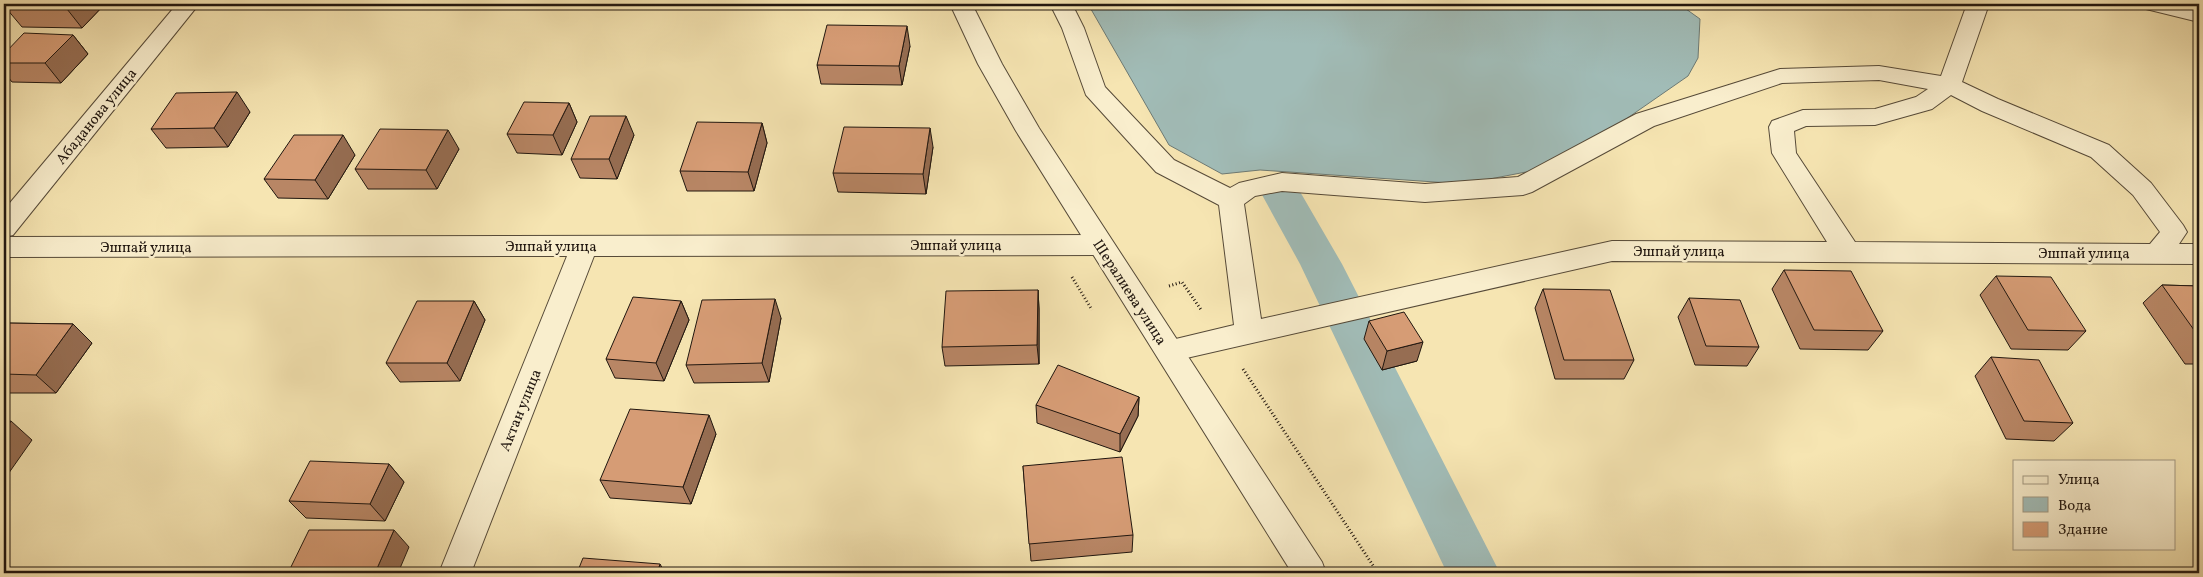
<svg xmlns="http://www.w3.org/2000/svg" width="2203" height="577" viewBox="0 0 2203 577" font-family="Vollkorn,serif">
  <rect width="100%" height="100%" fill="#f6e5b2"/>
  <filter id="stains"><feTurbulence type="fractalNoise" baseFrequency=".004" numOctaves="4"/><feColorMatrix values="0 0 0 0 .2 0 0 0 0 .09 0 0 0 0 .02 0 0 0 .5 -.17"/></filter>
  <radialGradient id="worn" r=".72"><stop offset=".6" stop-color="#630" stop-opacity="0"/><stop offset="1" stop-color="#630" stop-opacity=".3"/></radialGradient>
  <!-- water -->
  <path fill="#a1bcb7" stroke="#6d7a74" d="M1088 4H1679L1700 19 1698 58 1688 76 1590 144 1531 171 1464 184 1260 170 1222 174 1169 145Z"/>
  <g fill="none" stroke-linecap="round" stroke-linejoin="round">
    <!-- canal -->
    <path fill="#a1bcb7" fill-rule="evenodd" d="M1281 179 1295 183 1342 264 1500 573H1447L1300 264 1261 193 1267 183Z"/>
    <!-- minor casing -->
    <g stroke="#564a38" stroke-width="2">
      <g id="minor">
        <path d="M177 4H199L13 235 5 237 1099 235 1108 238 1112 245 1108 252 1099 255 594 256 471 573H439L567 256 4 257V210Z"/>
        <path d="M1050 4H1072L1084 28 1105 87 1174 160 1230 188 1239 183 1282 173 1425 184 1518 177 1636 114 1780 69 1879 66 1941 76 1967 4H1989L1962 82 1998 99 2109 145 2151 183 2183 225 2187 232 2179 244H2199V264L1612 261 1169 362 1159 359 1155 351 1159 343 1234 325 1219 205 1156 172 1086 95 1062 28ZM1879 80 1928 89 1916 97 1875 109 1803 110 1772 121 1769 127 1772 153 1827 242 1612 241 1261 319 1244 204 1255 196 1282 191 1425 202 1523 195 1532 192 1654 126 1782 83ZM1951 95 1982 111 2091 157 2133 195 2160 232 2150 244 1855 242 1796 153 1794 131 1806 126 1875 125 1932 109Z"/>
      </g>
    </g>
    <!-- tertiary casing -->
    <g stroke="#564a38" stroke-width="2">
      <g id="tertiary">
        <path d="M950 4H972L1002 64 1039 128 1322 562 1326 573H1292L1016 131 978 64Z"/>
        <path d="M2143 4H2180L2199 8V22L2146 9Z"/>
      </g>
    </g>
    <!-- path -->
    <g stroke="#20160f" stroke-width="3" stroke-dasharray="1 2.5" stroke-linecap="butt">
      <path d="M1072 277 1092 310"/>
      <path d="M1169 286 1182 282 1202 311"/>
      <path d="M1243 369 1378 573"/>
    </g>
    <!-- minor -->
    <use href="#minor" fill="#f9eecd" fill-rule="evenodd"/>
    <!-- tertiary -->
    <use href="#tertiary" fill="#f9eecd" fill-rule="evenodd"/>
  </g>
  <!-- wall -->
  <g fill="#b88665" stroke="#20160f">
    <path d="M10 4H105L82 28 22 27 6 8Z"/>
    <path d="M73 35 88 54 61 83 12 82 4 72V54Z"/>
    <path d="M910 46 902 85 821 84 817 65Z"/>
    <path d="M569 103 577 122 562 155 517 153 507 134Z"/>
    <path d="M250 112 228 147 166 148 151 129Z"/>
    <path d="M762 123 767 143 754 191H687L680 171Z"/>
    <path d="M634 135 617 179 580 178 571 159Z"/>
    <path d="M933 147 926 194 838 192 833 173Z"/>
    <path d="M459 149 437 189H368L355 169Z"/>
    <path d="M355 155 328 199 278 198 264 179Z"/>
    <path d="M1784 270 1883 331 1868 350 1800 349 1772 289Z"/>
    <path d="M1996 276 2086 331 2068 350 2011 349 1980 295Z"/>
    <path d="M2162 285 2199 286V364H2185L2143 303Z"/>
    <path d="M1543 289 1634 360 1624 379H1555L1535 308Z"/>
    <path d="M1038 290 1039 309V364L945 366 942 347Z"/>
    <path d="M1689 298 1759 347 1747 366 1695 365 1678 317Z"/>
    <path d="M474 301 485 320 460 381 400 382 386 363Z"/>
    <path d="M681 301 689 320 664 381 615 378 606 359Z"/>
    <path d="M781 318 769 382 694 383 686 365Z"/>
    <path d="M1369 321 1417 361 1382 370 1364 339Z"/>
    <path d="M4 323 73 324 92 343 56 393H4Z"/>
    <path d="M1991 357 2073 423 2054 441 2006 439 1975 376Z"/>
    <path d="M1139 397 1138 416 1120 452 1037 423 1036 405Z"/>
    <path d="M716 434 691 504 610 498 600 480Z"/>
    <path d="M389 464 404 482 385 521 306 518 289 501Z"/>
    <path d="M1023 466 1133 535 1132 552 1031 561Z"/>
  </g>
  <!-- shaded-wall -->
  <g fill="#966d52" stroke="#20160f">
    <path d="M72 4H105L82 28 67 9Z"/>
    <path d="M907 26 910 46 902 85 899 66Z"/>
    <path d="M73 35 88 54 61 83 45 63Z"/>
    <path d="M237 92 250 112 228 147 214 128Z"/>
    <path d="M569 103 577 122 562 155 553 135Z"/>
    <path d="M626 116 634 135 617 179 609 159Z"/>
    <path d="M762 123 767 143 754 191 748 172Z"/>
    <path d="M930 128 933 147 926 194 923 174Z"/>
    <path d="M448 130 459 149 437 189 426 170Z"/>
    <path d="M343 135 355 155 328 199 315 180Z"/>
    <path d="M1038 290 1039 309V364L1037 345Z"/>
    <path d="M775 299 781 318 769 382 762 363Z"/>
    <path d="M474 301 485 320 460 381 447 363Z"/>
    <path d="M681 301 689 320 664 381 656 363Z"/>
    <path d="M73 324 92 343 56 393 36 375Z"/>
    <path d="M1423 342 1417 361 1382 370 1387 351Z"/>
    <path d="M1139 397 1138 416 1120 452V434Z"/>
    <path d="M709 415 716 434 691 504 683 487Z"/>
    <path d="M11 421 32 440 6 477 4 475V431Z"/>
    <path d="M389 464 404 482 385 521 370 504Z"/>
    <path d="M394 530 409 547 398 573H375Z"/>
    <path d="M660 564 665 573H657Z"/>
  </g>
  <!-- building -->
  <g fill="#d69c75" stroke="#20160f">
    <path d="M10 4H72L67 9 6 8Z"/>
    <path d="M827 25 907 26 899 66 817 65Z"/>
    <path d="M24 33 73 35 45 63H4V54Z"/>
    <path d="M237 92 214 128 151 129 176 93Z"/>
    <path d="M524 102 569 103 553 135 507 134Z"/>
    <path d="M590 116H626L609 159H571Z"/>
    <path d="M697 122 762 123 748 172 680 171Z"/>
    <path d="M844 127 930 128 923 174 833 173Z"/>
    <path d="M380 129 448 130 426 170 355 169Z"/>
    <path d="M294 135H343L315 180 264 179Z"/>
    <path d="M1784 270 1851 271 1883 331 1814 330Z"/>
    <path d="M1996 276 2051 277 2086 331 2028 330Z"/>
    <path d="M2162 285 2199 286V337Z"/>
    <path d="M1543 289 1610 290 1634 360H1564Z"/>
    <path d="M1038 290 1037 345 942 347 946 291Z"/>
    <path d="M633 297 681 301 656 363 606 359Z"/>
    <path d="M1689 298 1740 300 1759 347 1706 346Z"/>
    <path d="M775 299 762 363 686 365 702 300Z"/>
    <path d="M417 301H474L447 363H386Z"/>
    <path d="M1404 312 1423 342 1387 351 1369 321Z"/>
    <path d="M4 323 73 324 36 375 4 374Z"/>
    <path d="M1991 357 2039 360 2073 423 2024 421Z"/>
    <path d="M1058 365 1139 397 1120 434 1036 405Z"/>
    <path d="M630 409 709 415 683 487 600 480Z"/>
    <path d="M4 421H11L4 431Z"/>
    <path d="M1122 457 1133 535 1029 544 1023 466Z"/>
    <path d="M310 461 389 464 370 504 289 501Z"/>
    <path d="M309 530H394L375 573H288Z"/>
    <path d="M583 558 660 564 657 573H577Z"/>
  </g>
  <g text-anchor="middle" stroke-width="5" stroke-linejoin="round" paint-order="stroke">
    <!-- street labels -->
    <g font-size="15" fill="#20160f" stroke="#f9eecd">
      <text transform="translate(96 116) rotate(-51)" y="5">Абаданова улица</text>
      <text x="956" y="250">Эшпай улица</text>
      <text x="551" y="251">Эшпай улица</text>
      <text x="146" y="252">Эшпай улица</text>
      <text x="1679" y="256">Эшпай улица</text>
      <text x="2084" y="258">Эшпай улица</text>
      <text transform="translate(1130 292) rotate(57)" y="5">Шералиева улица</text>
      <text transform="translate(520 410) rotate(-68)" y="5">Актан улица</text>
    </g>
  </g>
  <!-- margin -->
  <rect width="2203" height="577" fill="none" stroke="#f6e5b2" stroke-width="20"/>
  <rect x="5" y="5" width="2193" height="567" fill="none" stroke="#20160f" stroke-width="2.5"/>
  <rect x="10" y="10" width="2183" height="557" fill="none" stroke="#20160f"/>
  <!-- legend -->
  <rect x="2013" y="460" width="162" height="90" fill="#f9eecd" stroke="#a29881"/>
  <rect x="2023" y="476" width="25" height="8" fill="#f9eecd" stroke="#a29881"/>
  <text x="2058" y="484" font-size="15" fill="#20160f">Улица</text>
  <rect x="2023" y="497" width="25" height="15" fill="#a1bcb7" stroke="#a29881"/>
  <text x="2058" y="510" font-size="15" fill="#20160f">Вода</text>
  <rect x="2023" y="522" width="25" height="15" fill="#d69c75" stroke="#a29881"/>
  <text x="2058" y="534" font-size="15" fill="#20160f">Здание</text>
  <rect width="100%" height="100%" filter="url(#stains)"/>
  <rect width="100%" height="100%" fill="url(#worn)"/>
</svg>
